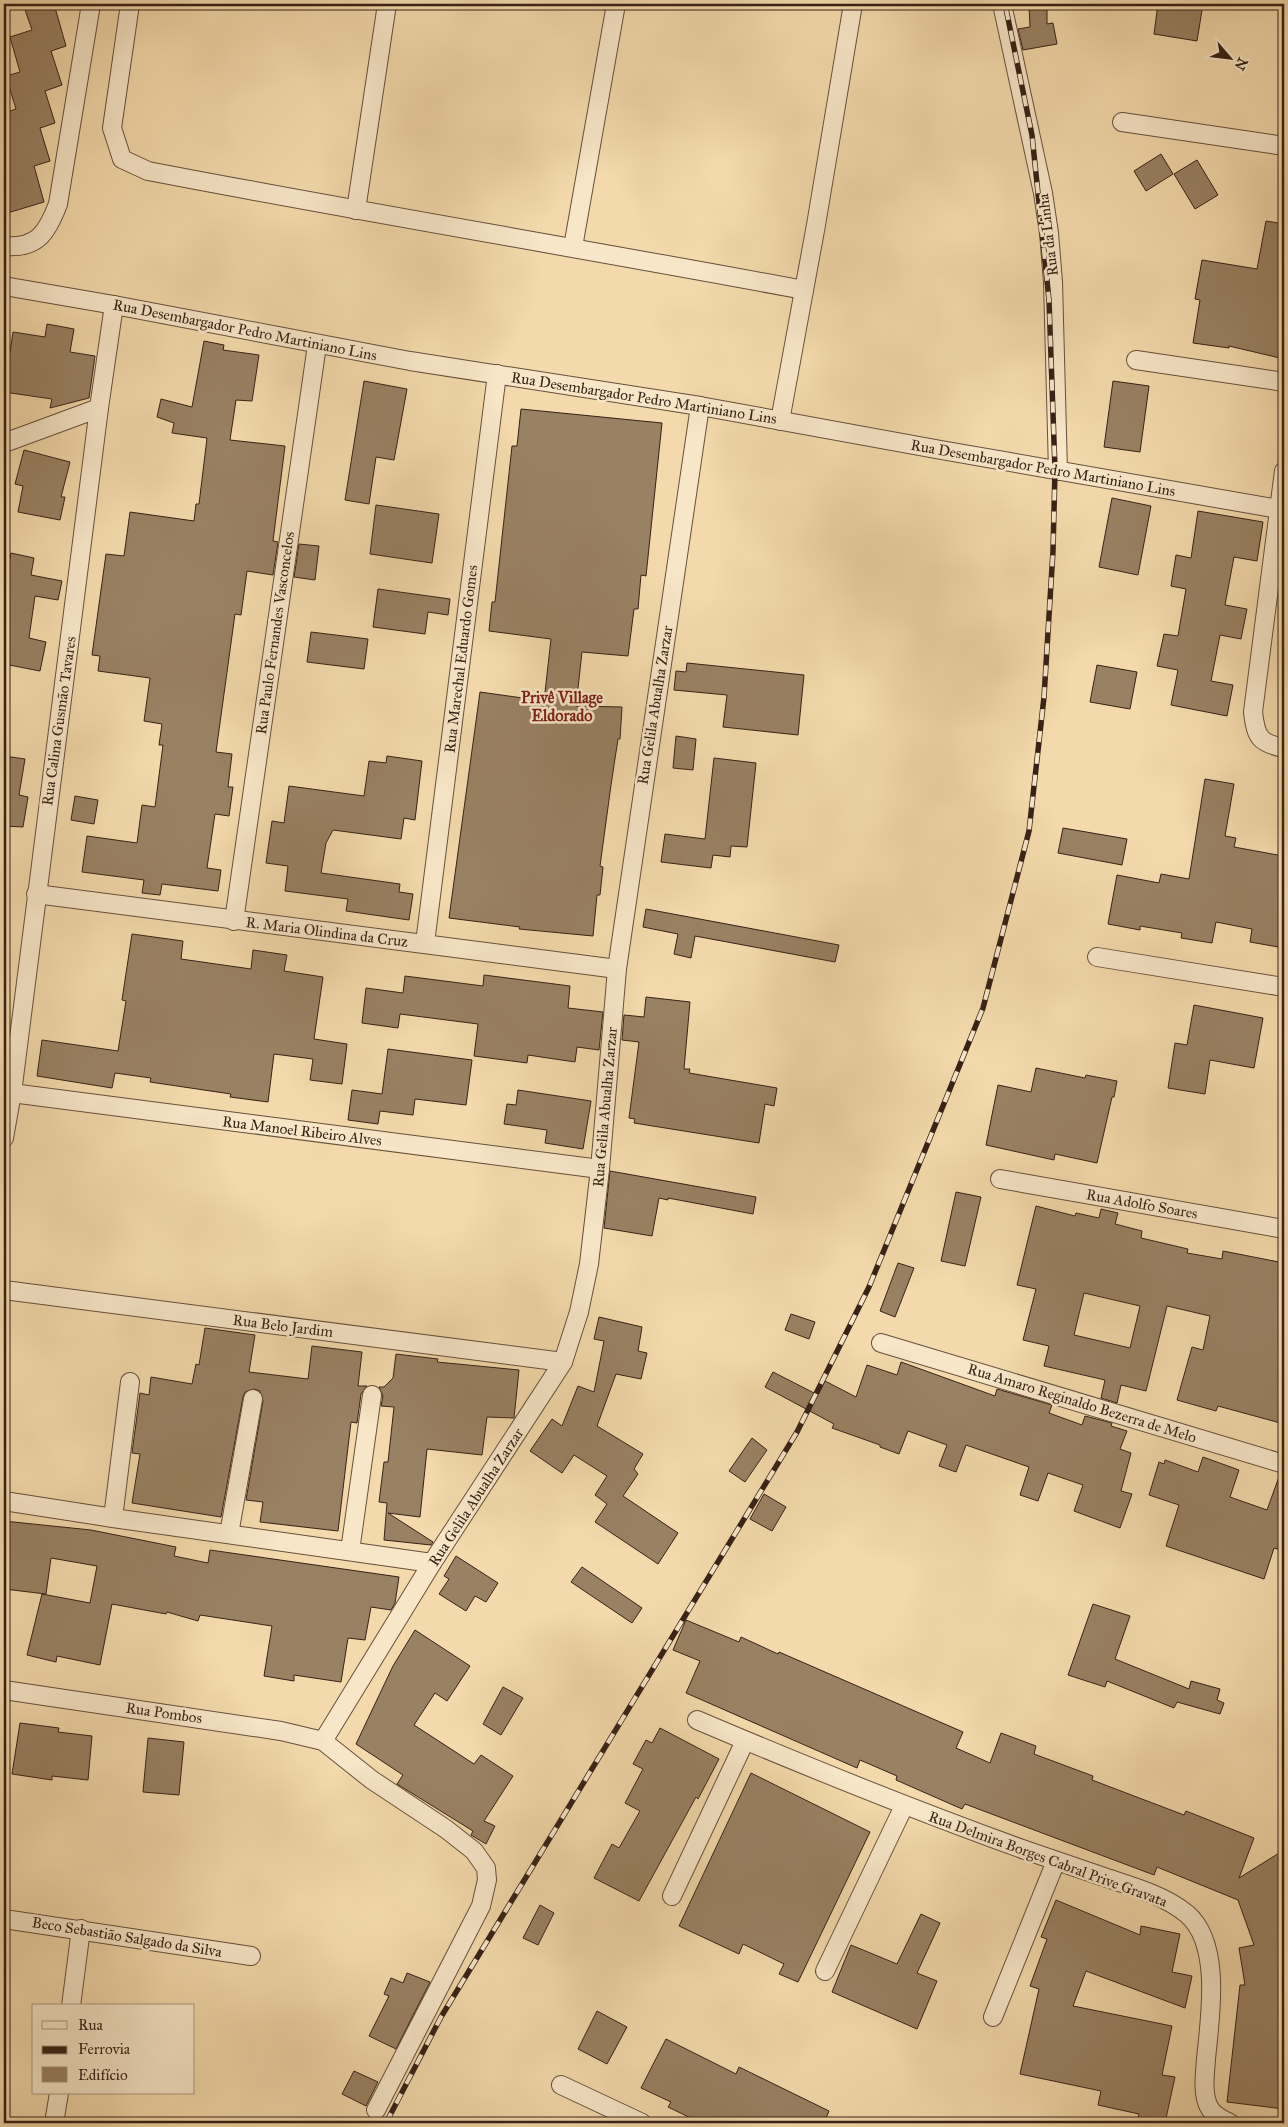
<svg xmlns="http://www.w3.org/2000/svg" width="1288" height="2127" viewBox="0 0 1288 2127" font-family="'IM FELL Great Primer',serif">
  <rect width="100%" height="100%" fill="#f3d9ab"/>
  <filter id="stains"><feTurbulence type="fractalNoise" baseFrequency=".004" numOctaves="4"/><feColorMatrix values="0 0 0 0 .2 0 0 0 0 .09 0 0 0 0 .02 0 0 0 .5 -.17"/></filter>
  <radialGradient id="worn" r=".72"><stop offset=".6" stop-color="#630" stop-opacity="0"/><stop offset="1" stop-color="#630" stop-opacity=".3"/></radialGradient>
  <!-- building -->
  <g fill="#998163" stroke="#372116" fill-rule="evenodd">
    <path d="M23 4H54L66 46 51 51 62 85 45 91 55 123 40 128 50 161 34 166 44 202 4 214V150L9 148 4 132V113L16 109 6 76 20 72 10 37 32 30Z"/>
    <path d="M1029 4H1047V24L1053 23 1057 44 1023 50 1018 29 1030 27Z"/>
    <path d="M1158 4H1203L1197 41 1154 34Z"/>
    <path d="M1161 154 1173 174 1146 191 1134 171Z"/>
    <path d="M1197 160 1218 195 1195 209 1174 174Z"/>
    <path d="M1266 221 1284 224V359L1229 346V348L1193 343 1200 300 1195 299 1202 260 1257 269Z"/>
    <path d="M47 324 74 329 70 352 95 356 89 398 50 408 52 399 4 392 13 332 45 337Z"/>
    <path d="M204 341 224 345 223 350 259 355 252 401 236 400 230 440 285 446 273 541 278 542 273 575 247 571 241 615 235 614 216 752 232 754 228 787H233L229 816 215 814 207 868 221 870 218 891 162 884 160 895 142 893 144 880 82 872 87 836 137 843 142 805 155 807 163 745H159L162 724 144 721 150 678 98 671 100 656 92 655 106 554 124 556 130 512 194 521 196 504H199L207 438 172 433 174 423 157 417 161 399 192 407Z"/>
    <path d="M364 381 407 389 394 460 376 457 369 504 345 500Z"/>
    <path d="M1113 381 1149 386 1140 452 1104 447Z"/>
    <path d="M521 409 662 423 646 576 641 575 638 609H634L628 656 582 652 576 706 622 707 620 739H618L611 785 600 866 603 867 600 895H597L593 936 519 929 520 927 449 918 480 692 544 701 551 639 489 631 492 602H495L512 446H517Z"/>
    <path d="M24 450 70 462 61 497H65L60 520 18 512 23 486 15 484Z"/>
    <path d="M1112 498 1151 506 1138 575 1099 567Z"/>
    <path d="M376 505 439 514 432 563 370 554Z"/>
    <path d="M1198 511 1263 522 1257 561 1234 557 1225 605 1247 609 1241 639 1220 635 1211 681 1233 685 1227 716 1171 705 1178 670 1157 666 1164 634 1178 636 1186 589 1171 586 1176 555 1191 558Z"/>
    <path d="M299 544 319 546 315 580 294 577Z"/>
    <path d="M11 553 34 558 31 575 62 581 58 600 35 596 29 638 46 642 40 671 4 664V609L7 590 4 588Z"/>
    <path d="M378 589 450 599 448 615 428 612 425 634 373 627Z"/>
    <path d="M311 632 368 639 364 669 307 662Z"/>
    <path d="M687 663 804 675 798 735 723 727 727 695 674 690 676 671 686 672Z"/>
    <path d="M1097 665 1137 672 1130 709 1090 702Z"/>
    <path d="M676 736 696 739 693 770 673 768Z"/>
    <path d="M4 756 25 759 19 795 28 797 23 827 4 826Z"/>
    <path d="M387 756 422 761 415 820 404 818 401 839 333 830 326 843 321 873 400 884 399 892 413 894 409 920 346 911 348 899 285 891 288 866 266 863 272 821 284 823 289 786 364 796 369 761 386 763Z"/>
    <path d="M714 758 756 763 747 847 731 846 730 857 713 855 711 868 661 862 665 834 705 839Z"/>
    <path d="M1205 779 1234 784 1225 836 1236 838 1234 847 1283 856 1281 871 1284 872V948L1250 942 1252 929 1216 922 1212 943 1181 938 1182 933 1140 926V930L1108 924 1117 875 1159 883 1161 874 1189 879Z"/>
    <path d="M75 796 98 800 94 824 71 820Z"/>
    <path d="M1063 828 1127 839 1122 865 1058 853Z"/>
    <path d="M646 909 839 945 835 962 695 936 691 958 674 954 678 934 643 927Z"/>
    <path d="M132 934 183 941 181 959 251 969 253 950 287 955 284 971 323 977 314 1039 347 1044 342 1084 310 1080 313 1059 274 1054 268 1102 230 1097 231 1094 150 1082 151 1078 115 1073 112 1088 37 1076 42 1040 118 1051 126 1001 122 1000Z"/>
    <path d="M484 975 570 986 568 1008 603 1012 599 1050 577 1047 575 1062 528 1055 527 1063 512 1061 474 1056 478 1024 400 1014 398 1028 362 1023 366 988 403 993 405 976 483 986Z"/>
    <path d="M646 997 690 1002 684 1069H690L689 1073 777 1088 774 1106 765 1104 759 1143 634 1123 635 1119 629 1118 639 1042 622 1040 624 1015 644 1017Z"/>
    <path d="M1194 1005 1263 1018 1254 1068 1210 1060 1205 1094 1168 1088 1175 1043 1187 1045Z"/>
    <path d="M388 1049 472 1060 466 1105 415 1099 413 1115 380 1111 378 1124 348 1120 352 1090 382 1094Z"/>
    <path d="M1036 1068 1085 1078 1086 1075 1117 1081 1114 1097H1112L1097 1163 1055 1154 1054 1160 986 1145 998 1085 1031 1092Z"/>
    <path d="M518 1090 591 1101 583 1149 545 1143 547 1130 504 1124 507 1104 516 1105Z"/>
    <path d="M610 1171 756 1197 753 1214 668 1198V1200L659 1198 652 1236 604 1228Z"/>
    <path d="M956 1192 981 1197 965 1266 941 1261Z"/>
    <path d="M1036 1206 1075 1216 1076 1213 1099 1218 1101 1209 1118 1213 1115 1224 1142 1231 1141 1238 1188 1249 1187 1253 1222 1259 1223 1251 1284 1263V1424L1218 1406 1216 1411 1177 1400 1192 1347 1203 1350 1210 1316 1167 1306 1146 1391 1121 1385 1117 1403 1101 1398 1105 1380 1044 1366 1049 1346 1023 1340 1036 1289 1017 1285ZM1084 1293 1140 1306 1130 1348 1074 1335Z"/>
    <path d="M898 1263 914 1268 895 1317 880 1311Z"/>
    <path d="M791 1314 815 1322 809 1339 785 1330Z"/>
    <path d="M599 1317 642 1327 638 1351 647 1353 641 1379 616 1374 597 1426 643 1454 634 1469 638 1474 623 1496 678 1533 658 1564 595 1522 607 1504 595 1495 607 1476 574 1455 562 1473 530 1451 552 1419 562 1426 578 1386 594 1392 604 1341 594 1339Z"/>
    <path d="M205 1328 255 1335 249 1372 308 1379 312 1346 362 1352 358 1386H367L361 1394 357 1423 351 1422 338 1531 260 1522 263 1502 246 1500 263 1401 260 1391 254 1389 245 1392 243 1397 221 1517 132 1503 140 1454 132 1453 140 1393 149 1395 151 1377 192 1384 196 1364 199 1365Z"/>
    <path d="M396 1354 438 1359 437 1362 519 1370 514 1418 487 1417 482 1455 427 1449 420 1517 388 1513 433 1542 431 1545 384 1540 387 1503 379 1502 384 1462H388L394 1407 381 1406 383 1396 379 1387H384L393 1378Z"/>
    <path d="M901 1362 995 1396 997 1389 1052 1405 1049 1413 1082 1425 1085 1416 1112 1423 1111 1426 1127 1431 1120 1449 1131 1453 1121 1491 1132 1494 1120 1528 1074 1511 1083 1485 1048 1473 1038 1501 1020 1495 1029 1467 966 1445 956 1472 939 1466 947 1445 908 1431 899 1454 880 1447V1445L832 1428 834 1424 765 1387 773 1372 818 1395 825 1381 856 1397 867 1365 897 1375Z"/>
    <path d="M752 1438 767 1450 745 1482 729 1471Z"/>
    <path d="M1203 1457 1239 1470 1230 1497 1267 1510 1280 1474H1284V1551L1274 1548 1264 1579 1166 1546 1179 1505 1149 1495 1159 1462 1164 1464 1165 1460 1198 1472Z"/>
    <path d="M764 1494 786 1507 772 1531 750 1519Z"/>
    <path d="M4 1521 91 1530 176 1547 174 1556 208 1563 210 1550 399 1577 395 1603 391 1610 371 1607 365 1640 348 1638 341 1682 294 1675V1681L264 1676 272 1626 200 1615 198 1621 167 1612 166 1614 112 1604 100 1665 57 1656 56 1662 27 1655 42 1594 90 1603 97 1566 51 1558 46 1594 4 1589Z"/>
    <path d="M456 1556 498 1583 486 1602 475 1596 466 1611 439 1594 449 1579 444 1576Z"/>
    <path d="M582 1567 642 1608 632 1623 571 1582Z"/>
    <path d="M1093 1604 1130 1616 1115 1659 1189 1689 1191 1681 1220 1689 1217 1700 1224 1703 1220 1714 1177 1702 1174 1708 1107 1681 1105 1687 1068 1675Z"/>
    <path d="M686 1620 739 1642 741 1637 778 1654 779 1652 963 1732 956 1748 990 1763 1001 1733 1036 1746 1034 1754 1093 1776 1092 1780 1184 1815 1186 1811 1254 1838 1239 1878 1284 1850V2109L1227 2102 1240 1985H1245L1239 1948 1254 1945 1238 1900 1157 1867 1154 1875 965 1804 962 1809 896 1780 897 1776 860 1760 857 1768 686 1693 700 1661 673 1650Z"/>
    <path d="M415 1630 470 1666 447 1701 435 1693 414 1725 474 1764 481 1755 513 1776 484 1821 495 1826 486 1844 471 1835 473 1831 397 1784 403 1775 356 1744 393 1666Z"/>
    <path d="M503 1687 523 1698 501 1735 483 1724Z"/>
    <path d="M20 1723 59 1728 58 1732 92 1736 88 1780 52 1776V1780L12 1774Z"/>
    <path d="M660 1728 719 1759 698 1799 696 1797 639 1901 594 1878 612 1844 619 1848 640 1811 625 1803 643 1769 633 1764 646 1740 652 1743Z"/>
    <path d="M148 1738 184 1742 179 1795 143 1792Z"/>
    <path d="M751 1773 870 1832 798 1982 779 1974 784 1964 743 1944 739 1954 679 1926Z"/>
    <path d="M1056 1900 1140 1935 1141 1926 1180 1934 1172 1972 1192 1976 1185 2008 1086 1971 1073 2006 1172 2026 1162 2075 1175 2077 1165 2123 1137 2121 1139 2114 1098 2105 1101 2091 1020 2074 1039 1989 1030 1986 1047 1939 1041 1937Z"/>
    <path d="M540 1905 554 1913 538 1945 523 1938Z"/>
    <path d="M921 1914 940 1923 917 1973 937 1981 917 2029 832 1992 851 1945 897 1964Z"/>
    <path d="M407 1973 430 1982 396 2049 369 2036 389 1996 384 1994 391 1978 403 1983Z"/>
    <path d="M597 2011 627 2027 607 2064 578 2049Z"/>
    <path d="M666 2039 736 2074 739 2067 829 2111 824 2123H701L668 2107 671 2102 641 2088Z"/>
    <path d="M354 2071 378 2082 366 2106 342 2094Z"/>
  </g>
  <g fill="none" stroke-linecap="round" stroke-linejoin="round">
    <!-- street casing -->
    <g stroke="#664f3b" stroke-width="20">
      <g id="street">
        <path d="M130 4 112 128 122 159 148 171C366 213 585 249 804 290"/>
        <path d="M1002 4 1043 193 1049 233 1053 282 1058 471"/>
        <path d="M1122 122 1284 146"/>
        <path d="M356 210 387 4"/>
        <path d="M4 246C37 249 47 233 58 204L91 4"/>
        <path d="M573 247 616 4"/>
        <path d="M4 286 114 305 410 361 700 406 941 450 1284 510"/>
        <path d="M1136 360 1284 382"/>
        <path d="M780 421 816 225 853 4"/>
        <path d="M4 443 99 408"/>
        <path d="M1284 471 1253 712C1256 737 1259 743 1284 748"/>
        <path d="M36 894C230 920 424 943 617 969"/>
        <path d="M234 921 317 345"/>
        <path d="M425 943 497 374"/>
        <path d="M1097 957 1284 987"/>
        <path d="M4 1092 600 1169"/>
        <path d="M4 1138 12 1093 99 408 114 305"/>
        <path d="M1000 1179 1284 1229"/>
        <path d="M4 1290 563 1362"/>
        <path d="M881 1343 1284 1464"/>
        <path d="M4 1501 113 1518 432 1563"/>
        <path d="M113 1518 130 1382"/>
        <path d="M229 1534 253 1399"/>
        <path d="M350 1551 372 1395"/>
        <path d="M4 1690 281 1731 323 1741 372 1780 446 1829 474 1851 486 1868 487 1880 481 1906 376 2110"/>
        <path d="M697 1720C805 1766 914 1810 1025 1850 1051 1859 1077 1868 1104 1877 1131 1886 1164 1895 1187 1914 1222 1944 1210 2017 1206 2059 1205 2074 1202 2094 1209 2107 1213 2115 1223 2120 1230 2123"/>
        <path d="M323 1741 432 1563 563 1362 579 1312 589 1264 600 1169 617 969 700 406"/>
        <path d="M672 1896 745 1741"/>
        <path d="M4 1919 251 1956"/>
        <path d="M825 1971 904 1806"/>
        <path d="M71 2006 81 1929"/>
        <path d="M993 2017 1056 1861"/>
        <path d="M561 2085 642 2123"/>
        <path d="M54 2123 59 2093"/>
      </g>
    </g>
    <!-- street -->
    <use href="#street" stroke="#f7e6c8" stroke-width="18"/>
    <!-- rail casing -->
    <g stroke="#372116" stroke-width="5.5">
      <path id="rail" d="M386 2123 441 2017 797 1432 869 1287 983 1008 1029 831 1044 697 1053 551 1055 470 1049 300 1032 135 1005 4"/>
    </g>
    <!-- rail -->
    <use href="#rail" stroke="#f7e6c8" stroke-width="4" stroke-dasharray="11" stroke-linecap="butt"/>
  </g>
  <g text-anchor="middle" stroke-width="5" stroke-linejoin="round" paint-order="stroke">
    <!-- street labels -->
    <g font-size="15" fill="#372116" stroke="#f7e6c8">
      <text transform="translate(1048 235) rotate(-97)" y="5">Rua da Linha</text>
      <text transform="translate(245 330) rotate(11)" y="5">Rua Desembargador Pedro Martiniano Lins</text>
      <text transform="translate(644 398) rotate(9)" y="5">Rua Desembargador Pedro Martiniano Lins</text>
      <text transform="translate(1043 468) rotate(10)" y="5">Rua Desembargador Pedro Martiniano Lins</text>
      <text transform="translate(275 633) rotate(-82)" y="5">Rua Paulo Fernandes Vasconcelos</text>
      <text transform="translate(461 659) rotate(-83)" y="5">Rua Marechal Eduardo Gomes</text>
      <text transform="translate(655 705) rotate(-81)" y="5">Rua Gelila Abualha Zarzar</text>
      <text transform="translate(59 721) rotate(-82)" y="5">Rua Calina Gusmão Tavares</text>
      <text transform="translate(327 932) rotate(7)" y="5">R. Maria Olindina da Cruz</text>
      <text transform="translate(605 1107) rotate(-85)" y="5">Rua Gelila Abualha Zarzar</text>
      <text transform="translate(302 1131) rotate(7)" y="5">Rua Manoel Ribeiro Alves</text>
      <text transform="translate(1142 1204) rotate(10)" y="5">Rua Adolfo Soares</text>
      <text transform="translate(283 1326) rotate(7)" y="5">Rua Belo Jardim</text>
      <text transform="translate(1082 1403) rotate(17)" y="5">Rua Amaro Reginaldo Bezerra de Melo</text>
      <text transform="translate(476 1497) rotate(-57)" y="5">Rua Gelila Abualha Zarzar</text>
      <text transform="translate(164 1713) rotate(8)" y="5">Rua Pombos</text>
      <text transform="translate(1048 1859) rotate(20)" y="5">Rua Delmira Borges Cabral Prive Gravata</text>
      <text transform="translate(127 1937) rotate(9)" y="5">Beco Sebastião Salgado da Silva</text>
    </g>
    <!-- neighbourhood labels -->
    <g font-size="16" font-weight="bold" fill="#7a1f14" stroke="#f7e6c8">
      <text x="562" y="703">Privê Village<tspan x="562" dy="18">Eldorado</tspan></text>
    </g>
  </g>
  <!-- margin -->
  <rect width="1288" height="2127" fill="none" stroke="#f3d9ab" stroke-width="20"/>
  <rect x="5" y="5" width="1278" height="2117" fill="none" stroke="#372116" stroke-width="2.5"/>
  <rect x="10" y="10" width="1268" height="2107" fill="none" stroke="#372116"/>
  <!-- legend -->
  <rect x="32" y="2004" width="162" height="90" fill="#f7e6c8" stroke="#aa9781"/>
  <rect x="42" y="2021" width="25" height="8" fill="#f7e6c8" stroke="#aa9781"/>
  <text x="78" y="2030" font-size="15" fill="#372116">Rua</text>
  <rect x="42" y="2046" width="25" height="8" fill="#372116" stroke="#aa9781"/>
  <text x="78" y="2054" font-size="15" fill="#372116">Ferrovia</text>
  <rect x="42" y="2067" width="25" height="15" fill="#998163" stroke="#aa9781"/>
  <text x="78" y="2080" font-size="15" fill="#372116">Edifício</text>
  <!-- north arrow -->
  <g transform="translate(1230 58) rotate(118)" stroke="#f7e6c8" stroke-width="4" paint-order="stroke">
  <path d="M0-4L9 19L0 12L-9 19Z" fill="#372116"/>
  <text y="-8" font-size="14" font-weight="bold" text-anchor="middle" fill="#372116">N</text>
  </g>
  <rect width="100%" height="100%" filter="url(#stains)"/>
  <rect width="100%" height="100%" fill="url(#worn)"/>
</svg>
